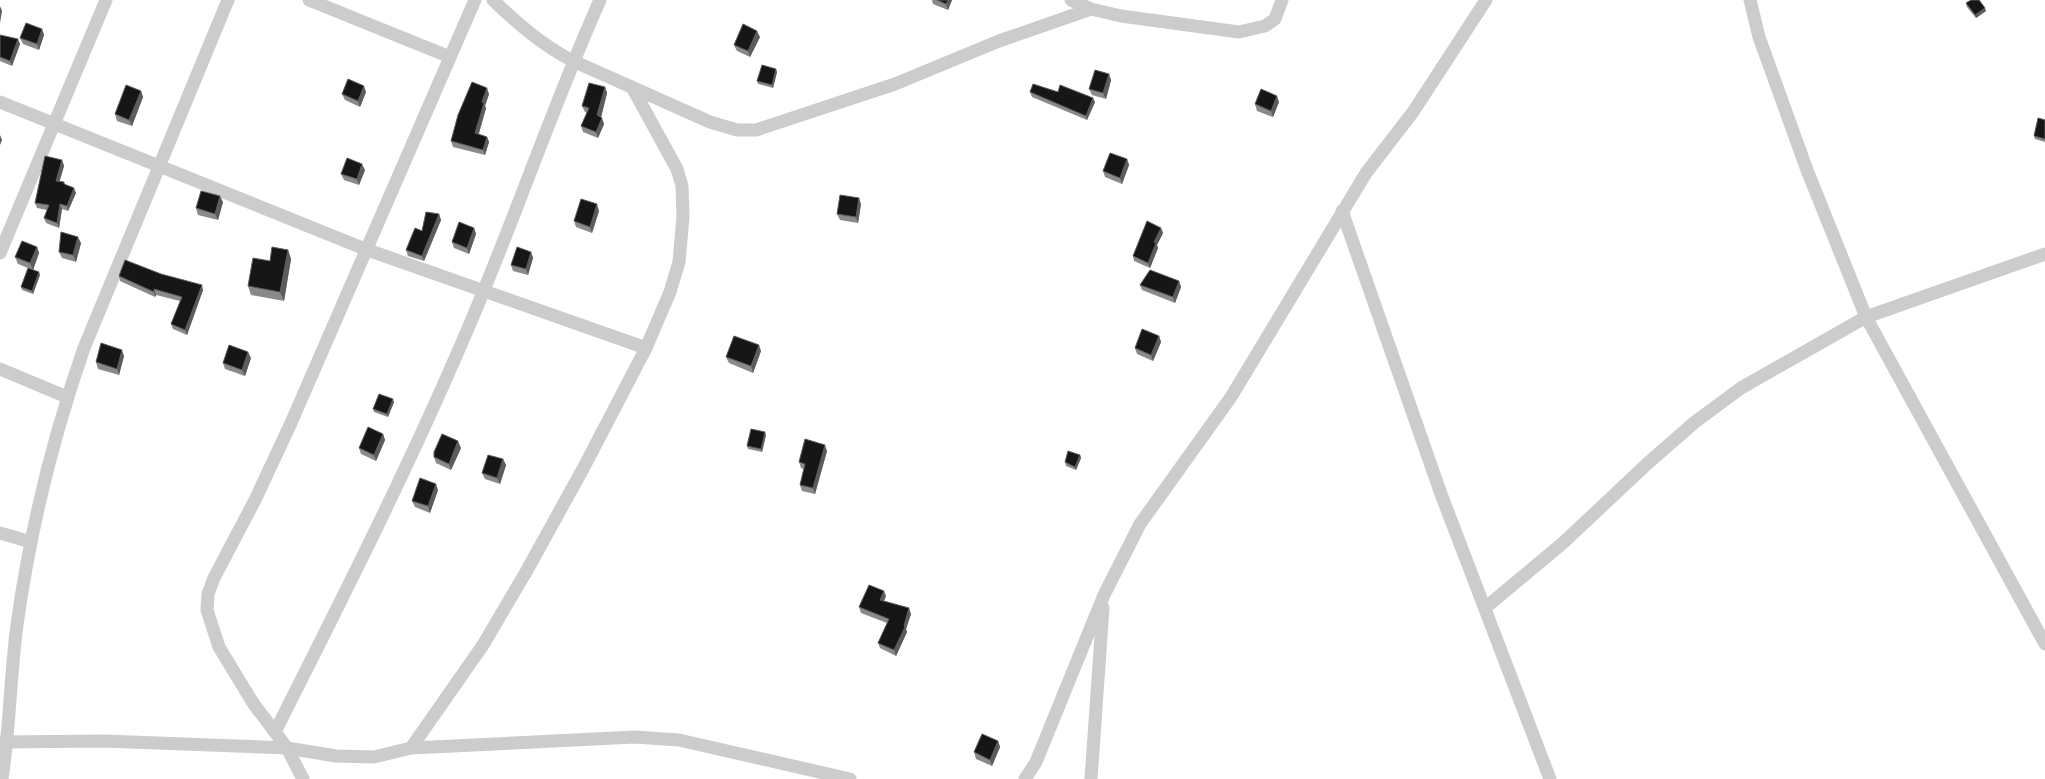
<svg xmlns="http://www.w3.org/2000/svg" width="2045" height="779" viewBox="0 0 2045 779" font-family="'PT Sans Narrow',sans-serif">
  <rect width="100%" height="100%" fill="#fff"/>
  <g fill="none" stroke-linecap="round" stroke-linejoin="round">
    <!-- minor -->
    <g stroke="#ccc" stroke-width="13">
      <path d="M309 0 450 57"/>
      <path d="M493 0C518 24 542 45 573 61L710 122 737 130H756L895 84 999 41 1091 9"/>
      <path d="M1071 0 1091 9 1121 16 1239 32 1265 26 1275 19 1282 0"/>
      <path d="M1750 0 1759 37 1807 170 1866 317 2045 644"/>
      <path d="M0 102 365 249 646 348"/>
      <path d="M1342 211 1441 494 1550 779"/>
      <path d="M0 253 106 0"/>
      <path d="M0 369 67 397"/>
      <path d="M0 533 31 542"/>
      <path d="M1485 608 1564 542 1648 463 1695 422 1741 388 1866 317 2045 254"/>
      <path d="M275 732C340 603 406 473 463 340 512 228 550 112 600 0"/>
      <path d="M0 742 105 741 287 748 336 756 374 757 411 748 635 737 679 740 850 779"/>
      <path d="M411 748 483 645 526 572 584 467 646 348 670 292 679 262 683 217 682 186 677 169 632 87"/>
      <path d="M2 779C10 728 10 676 17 625 30 531 53 437 84 348L228 0"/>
      <path d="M303 779 287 748 253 703 219 647 207 610 208 594 214 578 255 500 291 423 475 0"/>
      <path d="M1025 779 1036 762 1104 595 1140 524 1231 397 1366 173 1413 112 1486 0"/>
      <path d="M1091 779 1103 608"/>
    </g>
  </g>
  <!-- wall -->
  <g fill="#8a8a8a">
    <path d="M932 0H952L948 10 933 4Z"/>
    <path d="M1966 3 1986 11 1976 18 1967 7Z"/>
    <path d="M42 29 44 35 39 50 23 44 20 38Z"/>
    <path d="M0 35 20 44 12 66 0 61Z"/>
    <path d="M760 37 750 57 737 51 734 45Z"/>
    <path d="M777 72 773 88 758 84 757 81Z"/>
    <path d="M1109 74 1111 80 1106 99 1092 95 1089 89Z"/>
    <path d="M605 87 607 93 601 117 604 124 598 138 583 132 581 126 587 113 585 112 582 106Z"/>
    <path d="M141 91 143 97 132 126 117 121 115 114Z"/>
    <path d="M366 92 360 107 345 100 342 94Z"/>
    <path d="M1030 92 1093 98 1095 102 1087 120 1032 97Z"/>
    <path d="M489 94 485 106 486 108 479 134 487 137 489 142 485 155 453 147 451 141Z"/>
    <path d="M1279 102 1273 117 1257 111 1255 104Z"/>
    <path d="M2045 120V142L2035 139 2034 136Z"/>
    <path d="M1127 159 1129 165 1122 184 1105 177 1103 171Z"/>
    <path d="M62 160 64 166 59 182H64L65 185 76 193 68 211 62 209 59 228 46 223 44 218 47 210 37 208 35 203Z"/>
    <path d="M365 170 359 185 344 180 341 174Z"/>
    <path d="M223 202 218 220 198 215 196 208Z"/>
    <path d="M861 204 858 223 840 220 837 214Z"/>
    <path d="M599 211 592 233 576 227 574 221Z"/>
    <path d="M439 214 441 220 424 261 408 256 406 250 422 231Z"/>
    <path d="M474 228 476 234 469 254 454 248 452 242Z"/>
    <path d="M1161 228 1163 233 1157 245 1158 248 1150 268 1134 261 1133 256Z"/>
    <path d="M81 243 76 262 62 258 59 252Z"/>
    <path d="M37 247 39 253 33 270 18 264 15 257Z"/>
    <path d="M288 250 291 259 284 301 251 295 248 286 270 261Z"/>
    <path d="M531 252 533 258 528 275 513 271 511 265Z"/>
    <path d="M161 274 203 290 187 335 173 329 171 324 180 301 156 295 155 297 120 281 119 276Z"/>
    <path d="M40 275 33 294 22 290 21 287Z"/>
    <path d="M1179 281 1181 287 1175 303 1142 290 1140 285Z"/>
    <path d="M1159 336 1161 342 1153 361 1137 354 1135 348Z"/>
    <path d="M761 351 753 373 729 363 726 357Z"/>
    <path d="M124 356 119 375 98 369 96 362Z"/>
    <path d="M251 358 245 376 225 369 223 363Z"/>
    <path d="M394 402 388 417 374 412 373 409Z"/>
    <path d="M383 434 385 440 376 461 361 454 359 448Z"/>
    <path d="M766 435 762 452 748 449 747 446Z"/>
    <path d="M461 448 451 470 436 463 434 457Z"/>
    <path d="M827 451 815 494 802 491 800 485 804 469 801 468 799 462Z"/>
    <path d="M1080 455 1081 458 1076 470 1066 466 1065 462Z"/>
    <path d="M503 459 506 465 500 484 485 479 482 473Z"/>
    <path d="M438 490 430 513 415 507 412 501Z"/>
    <path d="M886 596 884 601 911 614 906 629 907 632 896 656 880 648 878 643 887 623 861 613 859 607Z"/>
    <path d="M998 741 1000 747 992 766 976 759 974 752Z"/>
  </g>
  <!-- shaded-wall -->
  <g fill="#5c5c5c">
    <path d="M948 0H952L948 10 946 4Z"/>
    <path d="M0 6 2 11 0 23Z"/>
    <path d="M1985 8 1986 11 1976 18 1975 15Z"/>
    <path d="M42 29 44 35 39 50 37 44Z"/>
    <path d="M757 31 760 37 750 57 748 51Z"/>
    <path d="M18 39 20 44 12 66 10 61Z"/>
    <path d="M776 69 777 72 773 88 772 85Z"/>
    <path d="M1109 74 1111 80 1106 99 1103 93Z"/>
    <path d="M364 86 366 92 360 107 358 101Z"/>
    <path d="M605 87 607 93 600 122 597 115Z"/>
    <path d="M487 88 489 94 485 106 486 108 477 139 475 133 482 102Z"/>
    <path d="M141 91 143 97 132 126 129 120Z"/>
    <path d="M1277 96 1279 102 1273 117 1271 111Z"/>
    <path d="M1093 98 1095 102 1087 120 1086 116Z"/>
    <path d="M602 118 604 124 598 138 596 132Z"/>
    <path d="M0 135 2 140 0 145Z"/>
    <path d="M487 137 489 142 485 155 483 150Z"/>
    <path d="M1127 159 1129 165 1122 184 1120 178Z"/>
    <path d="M62 160 64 166 58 187 56 181Z"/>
    <path d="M362 164 365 170 359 185 357 179Z"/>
    <path d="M74 188 76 193 68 211 67 206Z"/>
    <path d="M220 196 223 202 218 220 215 214Z"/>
    <path d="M859 198 861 204 858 223 856 217Z"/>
    <path d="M60 204 62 209 59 228 57 223Z"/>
    <path d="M597 204 599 211 592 233 590 227Z"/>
    <path d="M439 214 441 220 424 261 422 256Z"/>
    <path d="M474 228 476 234 469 254 467 248Z"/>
    <path d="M1161 228 1163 233 1157 245 1158 248 1150 268 1148 263 1154 242Z"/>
    <path d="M78 237 81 243 76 262 73 255Z"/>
    <path d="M37 247 39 253 33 270 30 263Z"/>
    <path d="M288 250 291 259 284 301 280 292Z"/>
    <path d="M531 252 533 258 528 275 526 269Z"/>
    <path d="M39 272 40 275 33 294 32 291Z"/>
    <path d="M1179 281 1181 287 1175 303 1173 297Z"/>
    <path d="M202 285 203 290 187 335 185 330Z"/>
    <path d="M154 289 156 295 155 297 154 292Z"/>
    <path d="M1159 336 1161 342 1153 361 1151 355Z"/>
    <path d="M759 345 761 351 753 373 751 366Z"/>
    <path d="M122 350 124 356 119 375 117 369Z"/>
    <path d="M248 352 251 358 245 376 242 370Z"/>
    <path d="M393 399 394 402 388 417 387 414Z"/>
    <path d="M765 432 766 435 762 452 761 449Z"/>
    <path d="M383 434 385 440 376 461 374 455Z"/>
    <path d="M458 441 461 448 451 470 449 464Z"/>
    <path d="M825 445 827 451 815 494 813 488Z"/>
    <path d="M1080 455 1081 458 1076 470 1075 467Z"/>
    <path d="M503 459 506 465 500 484 497 478Z"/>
    <path d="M436 484 438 490 430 513 428 506Z"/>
    <path d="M884 591 886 596 882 605 880 600Z"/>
    <path d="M909 608 911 614 906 629 907 632 896 656 894 650 904 626Z"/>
    <path d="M998 741 1000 747 992 766 990 760Z"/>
  </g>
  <!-- building -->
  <g fill="#161616" stroke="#5c5c5c">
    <path d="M937 0H948L946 4Z"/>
    <path d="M1971 0H1979L1985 8 1975 15 1966 3Z"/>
    <path d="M26 23 42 29 37 44 20 38Z"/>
    <path d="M743 24 757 31 748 51 734 45Z"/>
    <path d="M0 35 18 39 10 61 0 57Z"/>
    <path d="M762 65 776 69 772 85 757 81Z"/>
    <path d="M1095 70 1109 74 1103 93 1089 89Z"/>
    <path d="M348 79 364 86 358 101 342 94Z"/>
    <path d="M472 82 487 88 482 102 484 103 475 133 487 137 483 150 451 141 458 115Z"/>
    <path d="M589 83 605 87 597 115 602 118 596 132 581 126 589 108 582 106Z"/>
    <path d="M1033 84 1058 92 1060 85 1093 98 1086 116 1030 92Z"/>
    <path d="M126 85 141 91 129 120 115 114Z"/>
    <path d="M1261 89 1277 96 1271 111 1255 104Z"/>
    <path d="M2038 118 2045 120V139L2034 136Z"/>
    <path d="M1110 153 1127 159 1120 178 1103 171Z"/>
    <path d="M45 156 62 160 56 181 64 182V184L74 188 67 206 60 204 57 223 44 218 49 205 35 203Z"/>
    <path d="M347 158 362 164 357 179 341 174Z"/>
    <path d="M201 191 220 196 215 214 196 208Z"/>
    <path d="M840 195 859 198 856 217 837 214Z"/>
    <path d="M581 199 597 204 590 227 574 221Z"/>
    <path d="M426 212 439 214 422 256 406 250 415 228 422 231Z"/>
    <path d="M1147 221 1161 228 1154 242 1156 243 1148 263 1133 256Z"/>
    <path d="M459 222 474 228 467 248 452 242Z"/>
    <path d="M61 232 78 237 73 255 59 252Z"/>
    <path d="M22 241 37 247 30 263 15 257Z"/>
    <path d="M272 247 288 250 280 292 248 286 253 258 270 261Z"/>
    <path d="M517 247 531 252 526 269 511 265Z"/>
    <path d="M125 260 161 274 202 285 185 330 171 324 182 297 154 289V292L119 276Z"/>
    <path d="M28 268 39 272 32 291 21 287Z"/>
    <path d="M1150 270 1179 281 1173 297 1140 285Z"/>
    <path d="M1142 329 1159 336 1151 355 1135 348Z"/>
    <path d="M734 336 759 345 751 366 726 357Z"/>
    <path d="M101 343 122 350 117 369 96 362Z"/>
    <path d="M229 345 248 352 242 370 223 363Z"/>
    <path d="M379 394 393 399 387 414 373 409Z"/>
    <path d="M368 427 383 434 374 455 359 448Z"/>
    <path d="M751 429 765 432 761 449 747 446Z"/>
    <path d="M442 434 458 441 449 464 434 457V452Z"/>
    <path d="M805 439 825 445 813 488 800 485 805 464 799 462Z"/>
    <path d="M1068 451 1080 455 1075 467 1065 462Z"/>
    <path d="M488 455 503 459 497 478 482 473Z"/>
    <path d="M420 478 436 484 428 506 412 501Z"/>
    <path d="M869 585 884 591 880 600 909 608 904 626 905 627 894 650 878 643 889 619 859 607Z"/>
    <path d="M982 734 998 741 990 760 974 752Z"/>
  </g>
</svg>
